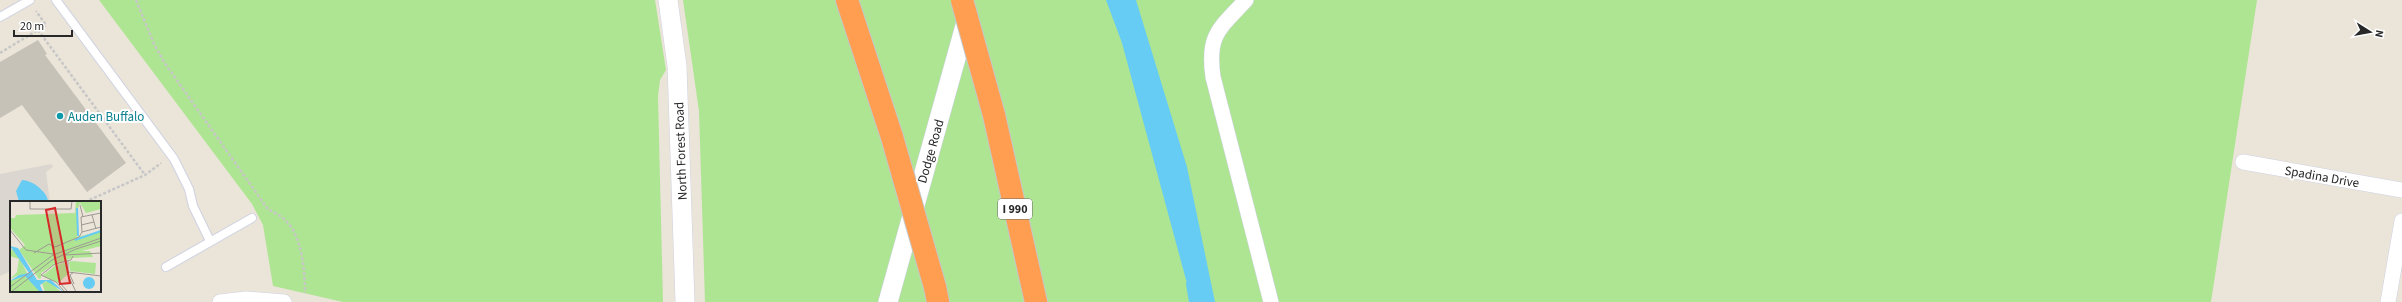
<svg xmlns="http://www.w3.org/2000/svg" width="2402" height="302" viewBox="0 0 2402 302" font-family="'Source Sans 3',sans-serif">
  <rect width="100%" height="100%" fill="#ebe4d9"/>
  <!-- green -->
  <g fill="#aee593">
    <path d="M99 0H655L666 70 660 80 658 96 663 302H343L273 286 263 225 252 204Z"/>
    <path d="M683 0H2257L2211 302H705L699 111Z"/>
  </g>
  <!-- plaza -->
  <path fill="#dbd7d0" d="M51 164 53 167 46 172 50 202 40 191H16L19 202H11V271L0 276V174Z"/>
  <!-- water -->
  <g fill="#67ccf3">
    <path d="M1106 0H1136L1187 167 1215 302H1192L1122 43Z"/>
    <path d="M22 180C32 180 48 192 48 202H19L16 191Z"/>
  </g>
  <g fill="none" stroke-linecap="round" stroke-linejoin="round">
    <!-- stream -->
    <path stroke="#67ccf3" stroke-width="6" d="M1189 284 1192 302"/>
  </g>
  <!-- building -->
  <path fill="#c6c2b8" d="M38 40 47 54 45 55 126 163 87 192 22 105 0 118V62Z"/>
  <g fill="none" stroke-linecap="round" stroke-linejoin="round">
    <!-- service casing -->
    <g stroke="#ced2e2" stroke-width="10">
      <g id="service">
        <path d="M56 0 174 159 189 189 193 206 210 241"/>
        <path d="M0 17 30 0"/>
        <path d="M166 267 252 218"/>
      </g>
    </g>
    <!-- minor casing -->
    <g stroke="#ced2e2" stroke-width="16">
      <g id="minor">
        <path d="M1246 0C1219 29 1207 35 1213 77L1271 302"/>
        <path d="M2243 162 2402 190"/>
        <path d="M220 302 246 299 284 302"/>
        <path d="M2388 302 2402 221"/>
      </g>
    </g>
    <!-- tertiary casing -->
    <g stroke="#ced2e2" stroke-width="20">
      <g id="tertiary">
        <path d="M668 0 677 66 685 302"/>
        <path d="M888 302 968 15"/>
      </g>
    </g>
    <!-- motorway casing -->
    <g stroke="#c7c7c7" stroke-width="24">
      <g id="motorway">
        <path d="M847 0 892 137"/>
        <path d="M994 115 1036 302"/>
        <path d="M935 287 938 302"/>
      </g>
    </g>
    <!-- path -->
    <g stroke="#c7c7c7" stroke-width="2.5" stroke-dasharray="3 2" stroke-linecap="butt">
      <path d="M136 0 154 44 164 62 267 208C272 212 280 215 285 220 302 235 305 271 305 293"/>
      <path d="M38 30 145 175"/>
      <path d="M0 53 46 25 36 11"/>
      <path d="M85 202 145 175 161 163"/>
    </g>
    <!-- service -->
    <use href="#service" stroke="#fff" stroke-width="8"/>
    <!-- minor -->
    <use href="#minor" stroke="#fff" stroke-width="15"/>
    <!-- tertiary -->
    <use href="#tertiary" stroke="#fff" stroke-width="19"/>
    <!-- motorway -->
    <use href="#motorway" stroke="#ff9e50" stroke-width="22"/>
    <!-- motorway-bridge casing -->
    <g stroke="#c7c7c7" stroke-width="24" stroke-linecap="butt">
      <g id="motorway-bridge">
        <path d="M962 0 994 115"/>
        <path d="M892 137 935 287"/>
      </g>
    </g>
    <!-- motorway-bridge -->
    <use href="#motorway-bridge" stroke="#ff9e50" stroke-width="22"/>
  </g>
  <!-- markers -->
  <circle fill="#0f9aa8" stroke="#fff" stroke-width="1.5" cx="60" cy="116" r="4"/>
  <g text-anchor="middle" stroke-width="4" stroke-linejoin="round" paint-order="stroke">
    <!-- shield labels -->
    <rect fill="#fff" stroke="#686868" stroke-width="1" x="998" y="199" width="34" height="20" rx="3"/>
    <g font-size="12" font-weight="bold" fill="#282828">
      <text x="1015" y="213">I 990</text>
    </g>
    <!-- culture labels -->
    <g font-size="13" fill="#0d838f" stroke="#fff" text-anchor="start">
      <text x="68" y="121">Auden Buffalo</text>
    </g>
    <!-- street labels -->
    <g font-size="13" fill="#282828" stroke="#fff">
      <text transform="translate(680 151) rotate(-92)" y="5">North Forest Road</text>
      <text transform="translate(930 151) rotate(-74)" y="5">Dodge Road</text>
      <text transform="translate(2322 176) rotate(10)" y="5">Spadina Drive</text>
    </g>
  </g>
  <!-- overview -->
  <g transform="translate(10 201)">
    <rect width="91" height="91" fill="#ebe4d9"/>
    <path d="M66 0H91V8L76 12 70 2 67 10V36L91 30V45L71 50H80L83 56 62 57 42 65 31 72V77L29 78 9 49 15 44 0 27V17H5L6 14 65 12ZM0 48 6 50 18 74H9L0 78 7 71 9 58 0 55ZM62 60 86 62 85 73 60 70 59 61ZM57 61 58 73 48 82 32 75 46 64ZM11 75 19 76 30 91H0V80ZM38 80 40 81 51 91H35L32 82Z" fill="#aee593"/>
    <path d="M0 45 8 47 27 79H41L54 91 36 80 30 84 33 91H30L15 75 0 80 9 74 19 72ZM73 82a6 6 0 1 1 12 0a6 6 0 1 1-12 0Z" fill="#67ccf3"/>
    <path fill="none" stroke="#67ccf3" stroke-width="2" d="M67 7 68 35M65 39 91 30"/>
    <path fill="none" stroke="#9d9992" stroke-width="1" d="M20 0V8H61L62 0M70 4 73 16M82 14 86 28M71 24 84 21M0 29 16 49 43 53M72 31 71 16 91 12M72 31 91 26M24 52 39 43 45 46 69 36 72 31M55 54 91 52M58 60V74L66 91M58 71 91 75M50 82 58 91M64 83 60 74 64 71M0 86 43 54 91 37M1 91 42 59 66 48 91 40M55 91 46 81 31 74 45 63 61 59 63 55"/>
    <path fill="#d62828" fill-opacity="0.15" stroke="#d62828" stroke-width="2" d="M45 7 60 82 50 83 36 9Z"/>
    <rect width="91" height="91" fill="none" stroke="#282828" stroke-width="2"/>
  </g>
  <!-- north arrow -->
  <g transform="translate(2370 32) rotate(101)" stroke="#ffffff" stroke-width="3" paint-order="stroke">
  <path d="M0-3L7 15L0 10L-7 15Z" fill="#282828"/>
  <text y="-6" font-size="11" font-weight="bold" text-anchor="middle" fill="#282828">N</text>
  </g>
  <!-- scale -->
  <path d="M14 30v6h58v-6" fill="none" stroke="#282828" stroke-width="2"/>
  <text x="20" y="30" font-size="12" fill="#282828" stroke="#ffffff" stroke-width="3" paint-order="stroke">20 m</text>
</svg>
